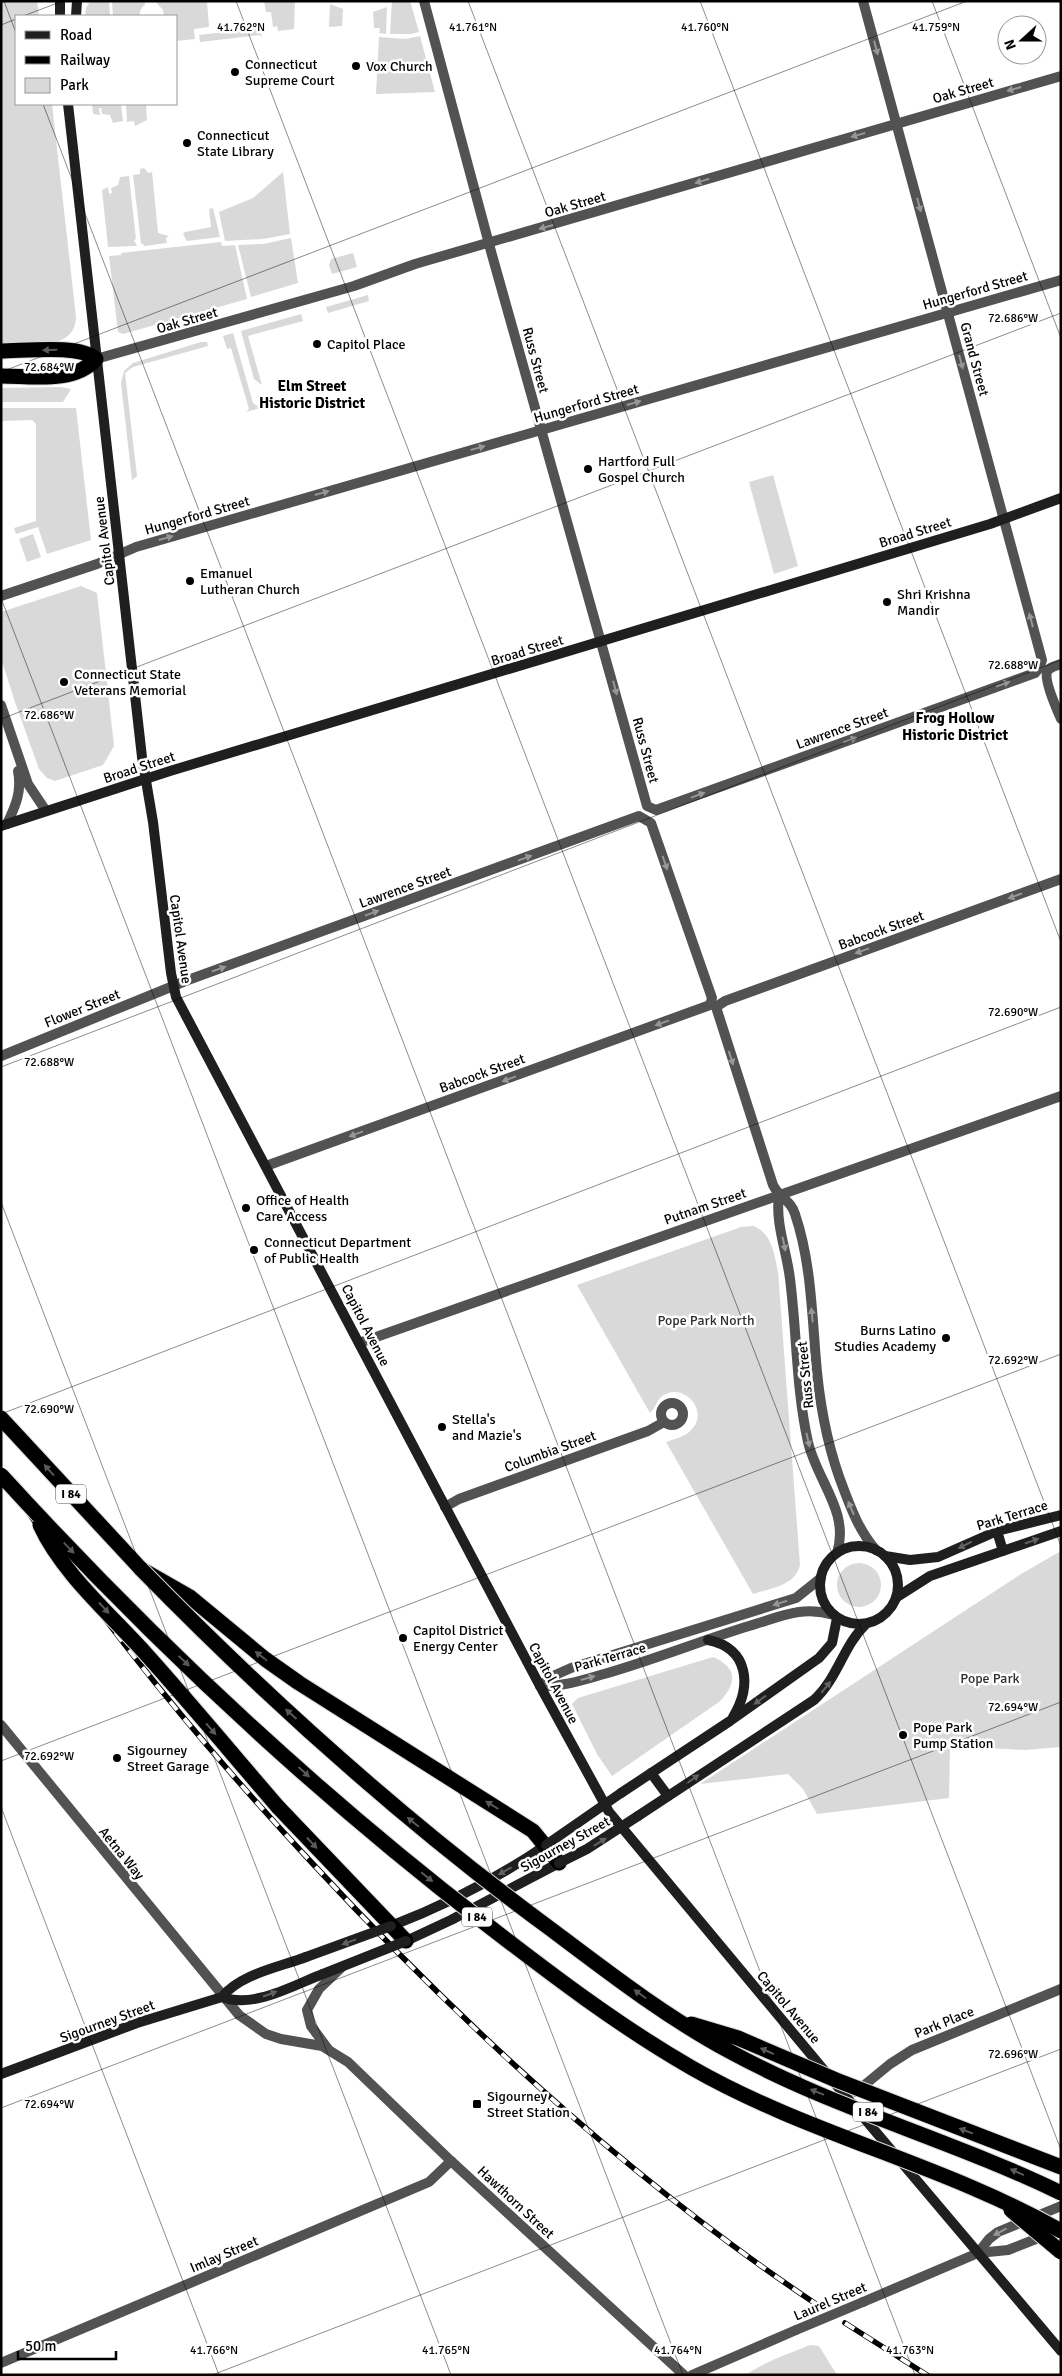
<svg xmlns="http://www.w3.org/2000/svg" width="1062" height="2376" viewBox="0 0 1062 2376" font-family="Signika,sans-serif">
  <rect width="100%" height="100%" fill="#fff"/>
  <!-- green -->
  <g fill="#d9d9d9">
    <path d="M1 1H37L39 16H16V104H52L76 317C75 353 26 343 1 344Z"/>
    <path d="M90 1H109L110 16H85L86 8Z"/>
    <path d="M112 1H145V4L141 9 139 16H113Z"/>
    <path d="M155 1H207L209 27 194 29 195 39 176 41V16H164L163 10Z"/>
    <path d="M264 1H295L294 29 278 31 277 26 273 27 271 12H266Z"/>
    <path d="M392 1H410L419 32 411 34H390Z"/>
    <path d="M330 4 343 9 342 26 329 27Z"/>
    <path d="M387 7 386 34 379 33 380 28H374L373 12Z"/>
    <path d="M260 28 262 38 260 35 200 42 199 35Z"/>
    <path d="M420 36 435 92 376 94 379 37 406 39Z"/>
    <path d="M92 104H121L123 121 113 123 110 115 102 114 101 108H99L100 115 93 114Z"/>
    <path d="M126 104H146L147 120 135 126 134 121 127 122Z"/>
    <path d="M144 168 148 173 152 172 158 233 169 236 166 238 167 243 145 246 141 243 133 175 140 174V169Z"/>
    <path d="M283 172 290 234 263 239 225 241 219 212 253 198Z"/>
    <path d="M129 176 136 239 134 240 137 246 108 247 102 190 108 187 109 194 112 193 111 188 118 185 120 177Z"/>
    <path d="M213 208 220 237 187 241 183 234 185 232 211 227 209 209Z"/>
    <path d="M291 238 298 283 251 297 238 245 263 244Z"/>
    <path d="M221 242 222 246 235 245 247 299 123 334 118 332 109 256 121 255V253Z"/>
    <path d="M353 253 357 267 332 274 329 265 331 259Z"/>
    <path d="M368 295 369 301 328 313 326 307Z"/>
    <path d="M301 314 303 321 248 336 262 385 254 379 241 331Z"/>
    <path d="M233 333 253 403 260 408 246 412 249 409 231 348 227 349 223 336Z"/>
    <path d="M201 342H207L208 346 133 367 125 373 137 476 132 480 121 383 124 371 133 363Z"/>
    <path d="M61 387 71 389 63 402H1V388Z"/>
    <path d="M1 408H76L91 540 47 554 38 527 16 534 14 528 36 521V424L32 420 1 421Z"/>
    <path d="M773 475 798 566 774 574 749 482Z"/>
    <path d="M33 534 41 557 27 562 19 539Z"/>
    <path d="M81 586 97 593 114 746 103 765 55 781 47 778 39 769 15 702 1 658V612Z"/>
    <path d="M754 1226C773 1235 774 1254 778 1272L800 1565C795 1586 771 1588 753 1594L666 1442C674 1439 685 1437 691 1430 711 1411 682 1380 661 1397 656 1402 655 1409 650 1413L577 1285 741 1227Z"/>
    <path d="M1061 1551V1747L1025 1750 950 1746 949 1798 817 1814 803 1789 788 1774 700 1784 1021 1574Z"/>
    <circle cx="859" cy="1585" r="22"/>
    <path d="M713 1657C738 1668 737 1684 719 1702L612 1776 597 1754 572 1704 578 1698Z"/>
    <path d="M810 2345 819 2346 837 2375H746C765 2361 789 2354 810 2345Z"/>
  </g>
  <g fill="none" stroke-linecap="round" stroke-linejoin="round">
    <!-- highway casing -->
    <g stroke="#dbdbdb" stroke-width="17">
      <g id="highway">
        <path d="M1 351C24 351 80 344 96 359 74 384 31 376 1 376"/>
        <path d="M1 1418 141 1569 190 1597 265 1659 299 1683 533 1831 559 1863"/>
        <path d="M278 1807 406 1941"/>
      </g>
    </g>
    <!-- street -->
    <g stroke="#525252" stroke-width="10">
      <path d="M424 1 492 255 647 806 656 810 1035 673 1040 667 1042 660 863 1"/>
      <path d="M96 359 354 286 415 264 1061 76"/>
      <path d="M1 596 97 564 136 547 1061 280"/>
      <path d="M1061 664C1056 666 1049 667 1047 672 1044 681 1057 710 1061 719"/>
      <path d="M1 705 28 784 46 811"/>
      <path d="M7 824C16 805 22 791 18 771"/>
      <path d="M1 1056 188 980 639 816 651 823 712 998 710 1005 266 1166"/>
      <path d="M779 1196C775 1223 787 1252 790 1279 797 1333 796 1388 808 1442 817 1481 850 1512 837 1553"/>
      <path d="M359 1343 1061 1096"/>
      <circle cx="672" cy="1414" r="11"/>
      <path d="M445 1507 459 1499 648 1431 664 1422"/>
      <path d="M876 1550C860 1532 852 1511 844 1490 829 1452 821 1412 817 1372 812 1320 812 1264 795 1214 791 1200 780 1199 773 1185L716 1007 725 1001 1061 879"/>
      <path d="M540 1686C562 1687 583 1680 604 1674 653 1660 700 1641 749 1626 780 1617 802 1605 834 1615"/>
      <path d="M540 1686 553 1676 571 1668 796 1598 821 1578"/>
      <path d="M1 1725 239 2015 266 2034 281 2039 322 2046 348 2062 451 2161 684 2375"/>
      <path d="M328 2049 311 2026 307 2010 319 1989 341 1968"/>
      <path d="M856 2092 890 2064 912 2050 1061 1989"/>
      <path d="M978 2253 989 2239 998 2232 1061 2206"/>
      <path d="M863 2302 978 2253 1008 2250 1046 2235"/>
      <path d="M1 2363 429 2182 451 2161"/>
      <path d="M692 2375 796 2330"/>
    </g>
    <!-- secondary -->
    <g stroke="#1f1f1f" stroke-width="10">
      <path d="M60 1V16"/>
      <path d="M76 16 77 1"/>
      <path d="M68 104 142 757 153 822 171 973 176 997 540 1686 609 1812 848 2099 1061 2351"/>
      <path d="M1 826 170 771 990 524 1061 498"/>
      <path d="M997 1531 1003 1551"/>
      <circle cx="859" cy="1585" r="39"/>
      <path d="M885 1556 910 1560 938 1557 997 1531 1061 1515"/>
      <path d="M897 1597 930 1576 1061 1531"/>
      <path d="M708 1640C749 1648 752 1686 733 1717"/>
      <path d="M651 1773 668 1796"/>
      <path d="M621 1793 730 1721 819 1658 832 1643 837 1618"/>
      <path d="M638 1816 814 1700C838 1678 843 1646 866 1624"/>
      <path d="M391 1926C446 1905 498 1878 546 1845"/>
      <path d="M406 1941 451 1920 559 1863"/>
      <path d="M222 1997C254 2009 293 1985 323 1974"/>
      <path d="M1 2074 137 2023 222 1997C240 1974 280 1967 306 1957"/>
    </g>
    <!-- highway -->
    <use href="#highway" stroke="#000" stroke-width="15"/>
    <!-- rail casing -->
    <g stroke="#000" stroke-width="5.5">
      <g id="rail">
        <path d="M1 1471C92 1612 199 1742 313 1864 466 2029 632 2181 819 2306"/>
        <path d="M845 2323 927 2375"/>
      </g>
    </g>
    <!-- rail -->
    <use href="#rail" stroke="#fff" stroke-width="4" stroke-dasharray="11" stroke-linecap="butt"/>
    <!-- highway-bridge casing -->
    <g stroke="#dbdbdb" stroke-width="17" stroke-linecap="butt">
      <g id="highway-bridge">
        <path d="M1 1475C149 1637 312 1790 486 1924 552 1975 619 2026 692 2068 809 2135 943 2164 1061 2231"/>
        <path d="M40 1525C62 1573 111 1615 146 1654 191 1704 234 1756 278 1807"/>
        <path d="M141 1569C269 1700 405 1822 552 1930 609 1973 666 2017 729 2051 835 2109 952 2140 1061 2193"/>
        <path d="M691 2024 738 2038 836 2080 1061 2167"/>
        <path d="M1011 2210 1061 2252"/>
      </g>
    </g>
    <!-- street-bridge -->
    <path stroke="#525252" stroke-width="10" d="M796 2330 863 2302"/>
    <!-- secondary-bridge -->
    <g stroke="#1f1f1f" stroke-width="10">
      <path d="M546 1845 621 1793"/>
      <path d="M559 1863 587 1849 638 1816"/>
      <path d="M306 1957 391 1926"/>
      <path d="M323 1974 406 1941"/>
    </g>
    <!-- highway-bridge -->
    <use href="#highway-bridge" stroke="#000" stroke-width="15"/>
  </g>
  <!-- one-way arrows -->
  <defs><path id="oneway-solid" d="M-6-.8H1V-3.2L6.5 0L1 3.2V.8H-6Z" transform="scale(1.25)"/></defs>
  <g fill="#979797">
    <use href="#oneway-solid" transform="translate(876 48) rotate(75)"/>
    <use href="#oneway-solid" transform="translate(1014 89) rotate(164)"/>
    <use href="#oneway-solid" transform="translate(858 135) rotate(164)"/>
    <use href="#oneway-solid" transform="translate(702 181) rotate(163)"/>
    <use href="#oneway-solid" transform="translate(919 205) rotate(75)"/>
    <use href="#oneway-solid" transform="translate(546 227) rotate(164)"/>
    <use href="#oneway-solid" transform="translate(961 362) rotate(75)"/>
    <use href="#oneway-solid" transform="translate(634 403) rotate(-16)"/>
    <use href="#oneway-solid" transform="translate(478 448) rotate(-16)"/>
    <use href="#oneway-solid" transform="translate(322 493) rotate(-16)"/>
    <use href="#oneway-solid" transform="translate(166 538) rotate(-16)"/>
    <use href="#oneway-solid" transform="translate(1031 620) rotate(-105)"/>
    <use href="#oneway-solid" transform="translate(1003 684) rotate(-20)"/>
    <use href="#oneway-solid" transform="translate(615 688) rotate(75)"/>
    <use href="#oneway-solid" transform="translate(850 740) rotate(-20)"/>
    <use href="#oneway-solid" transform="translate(698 795) rotate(-20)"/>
    <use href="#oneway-solid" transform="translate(525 858) rotate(-20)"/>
    <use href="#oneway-solid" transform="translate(665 863) rotate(71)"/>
    <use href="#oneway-solid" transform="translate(1015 896) rotate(160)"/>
    <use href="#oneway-solid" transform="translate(372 913) rotate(-20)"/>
    <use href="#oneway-solid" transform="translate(862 951) rotate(160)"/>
    <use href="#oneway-solid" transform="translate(219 969) rotate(-19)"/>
    <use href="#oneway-solid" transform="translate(662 1023) rotate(160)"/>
    <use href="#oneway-solid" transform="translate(731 1058) rotate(72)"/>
    <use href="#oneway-solid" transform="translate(509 1079) rotate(160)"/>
    <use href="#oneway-solid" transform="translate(356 1134) rotate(160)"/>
    <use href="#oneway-solid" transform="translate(784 1244) rotate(78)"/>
    <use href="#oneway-solid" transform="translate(812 1315) rotate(-96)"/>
    <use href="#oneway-solid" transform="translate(808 1440) rotate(77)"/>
    <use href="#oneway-solid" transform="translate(851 1508) rotate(-113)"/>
    <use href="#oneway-solid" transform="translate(780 1603) rotate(163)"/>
    <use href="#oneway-solid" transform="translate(588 1678) rotate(-16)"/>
    <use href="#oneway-solid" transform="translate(1000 2232) rotate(152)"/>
  </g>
  <g fill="#595959">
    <use href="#oneway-solid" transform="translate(50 350) rotate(178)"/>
    <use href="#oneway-solid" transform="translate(49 1470) rotate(-132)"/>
    <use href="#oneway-solid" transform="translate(69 1548) rotate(46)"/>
    <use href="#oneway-solid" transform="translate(104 1608) rotate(47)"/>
    <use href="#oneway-solid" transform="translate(261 1656) rotate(-142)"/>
    <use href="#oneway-solid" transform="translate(184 1661) rotate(43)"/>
    <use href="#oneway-solid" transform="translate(291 1714) rotate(-138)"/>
    <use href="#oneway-solid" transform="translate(211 1729) rotate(49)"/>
    <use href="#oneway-solid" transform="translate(304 1772) rotate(42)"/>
    <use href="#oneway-solid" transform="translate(492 1805) rotate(-148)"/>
    <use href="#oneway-solid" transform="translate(413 1822) rotate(-140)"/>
    <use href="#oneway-solid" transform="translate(312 1843) rotate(47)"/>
    <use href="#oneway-solid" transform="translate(427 1877) rotate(39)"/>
    <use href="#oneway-solid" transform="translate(640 1994) rotate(-145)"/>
    <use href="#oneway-solid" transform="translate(767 2051) rotate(-156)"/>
    <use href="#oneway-solid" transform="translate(817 2092) rotate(-158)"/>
    <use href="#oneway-solid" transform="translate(966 2131) rotate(-159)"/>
    <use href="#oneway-solid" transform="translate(1017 2172) rotate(-156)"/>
  </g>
  <g fill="#626262">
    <use href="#oneway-solid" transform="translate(1032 1541) rotate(-19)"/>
    <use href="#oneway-solid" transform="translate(965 1545) rotate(153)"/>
    <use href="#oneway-solid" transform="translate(826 1687) rotate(-51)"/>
    <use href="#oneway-solid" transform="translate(760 1700) rotate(144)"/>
    <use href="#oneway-solid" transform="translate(693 1779) rotate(-35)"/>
    <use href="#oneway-solid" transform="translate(600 1842) rotate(-32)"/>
    <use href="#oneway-solid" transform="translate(505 1871) rotate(151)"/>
    <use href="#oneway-solid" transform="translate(349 1942) rotate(160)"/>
    <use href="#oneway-solid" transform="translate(270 1994) rotate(-21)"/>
  </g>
  <!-- ticks -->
  <path fill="none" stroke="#000" stroke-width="1" stroke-opacity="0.45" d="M4 1 16 33M236 1 1061 2150M468 1 1061 1546M700 1 1061 942M932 1 1061 338M23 16 63 1M1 25 16 19M43 104 915 2375M1 372 967 1M1 598 683 2375M1 719 1061 313M1 1067 1061 660M1 1202 451 2375M1 1414 1061 1007M1 1761 1061 1354M1 1807 219 2375M1 2108 1061 1702M212 2375 1061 2049"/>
  <!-- markers -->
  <g fill="#000" stroke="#fff" stroke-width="2">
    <circle cx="356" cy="66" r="5"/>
    <circle cx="235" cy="72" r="5"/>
    <circle cx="187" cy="143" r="5"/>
    <circle cx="317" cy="344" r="5"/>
    <circle cx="588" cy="469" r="5"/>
    <circle cx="190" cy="581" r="5"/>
    <circle cx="887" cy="602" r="5"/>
    <circle cx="64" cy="682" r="5"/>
    <circle cx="246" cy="1208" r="5"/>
    <circle cx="254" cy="1250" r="5"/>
    <circle cx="946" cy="1338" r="5"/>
    <circle cx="442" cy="1427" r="5"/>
    <circle cx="403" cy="1638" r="5"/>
    <circle cx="903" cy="1735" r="5"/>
    <circle cx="117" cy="1758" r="5"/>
    <rect x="472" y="2099" width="10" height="10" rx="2.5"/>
  </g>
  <g text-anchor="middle" stroke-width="5" stroke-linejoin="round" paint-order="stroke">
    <!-- shield labels -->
    <g fill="#fff" stroke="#4c4c4c" stroke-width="1">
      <rect x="56" y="1484.5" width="30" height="19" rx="4"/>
      <rect x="462" y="1907.5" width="30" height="19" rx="4"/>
      <rect x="853" y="2102.5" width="30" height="19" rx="4"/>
    </g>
    <g font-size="12" font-weight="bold" fill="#000">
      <text x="71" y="1498">I 84</text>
      <text x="477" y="1921">I 84</text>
      <text x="868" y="2116">I 84</text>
    </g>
    <!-- poi labels -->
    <g font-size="14" fill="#000" stroke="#fff" text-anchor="start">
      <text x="245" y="69">Connecticut<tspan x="245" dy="16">Supreme Court</tspan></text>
      <text x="366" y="71">Vox Church</text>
      <text x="197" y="140">Connecticut<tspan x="197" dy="16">State Library</tspan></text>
      <text x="327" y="349">Capitol Place</text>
      <text x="598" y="466">Hartford Full<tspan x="598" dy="16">Gospel Church</tspan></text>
      <text x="200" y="578">Emanuel<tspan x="200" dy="16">Lutheran Church</tspan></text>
      <text x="897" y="599">Shri Krishna<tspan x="897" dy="16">Mandir</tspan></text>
      <text x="74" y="679">Connecticut State<tspan x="74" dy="16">Veterans Memorial</tspan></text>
      <text x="256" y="1205">Office of Health<tspan x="256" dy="16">Care Access</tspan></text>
      <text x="264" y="1247">Connecticut Department<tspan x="264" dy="16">of Public Health</tspan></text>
      <text x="936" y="1335" text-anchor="end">Burns Latino<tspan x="936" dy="16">Studies Academy</tspan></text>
      <text x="452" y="1424">Stella's<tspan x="452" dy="16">and Mazie's</tspan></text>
      <text x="413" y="1635">Capitol District<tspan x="413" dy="16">Energy Center</tspan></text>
      <text x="913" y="1732">Pope Park<tspan x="913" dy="16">Pump Station</tspan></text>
      <text x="127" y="1755">Sigourney<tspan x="127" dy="16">Street Garage</tspan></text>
      <text x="487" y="2101">Sigourney<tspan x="487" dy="16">Street Station</tspan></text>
    </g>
    <!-- street labels -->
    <g font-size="14" fill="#000" stroke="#fff">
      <text transform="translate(963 90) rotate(-16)" y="5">Oak Street</text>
      <text transform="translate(575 204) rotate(-16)" y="5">Oak Street</text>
      <text transform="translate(975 290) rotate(-16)" y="5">Hungerford Street</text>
      <text transform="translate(187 320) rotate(-16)" y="5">Oak Street</text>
      <text transform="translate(975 359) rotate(75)" y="5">Grand Street</text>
      <text transform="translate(536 360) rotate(75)" y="5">Russ Street</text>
      <text transform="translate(586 403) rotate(-16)" y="5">Hungerford Street</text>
      <text transform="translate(197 515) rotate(-16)" y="5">Hungerford Street</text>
      <text transform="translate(915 532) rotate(-17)" y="5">Broad Street</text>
      <text transform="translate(104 541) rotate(-97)" y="5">Capitol Avenue</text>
      <text transform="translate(527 650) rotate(-17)" y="5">Broad Street</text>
      <text transform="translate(842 728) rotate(-20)" y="5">Lawrence Street</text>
      <text transform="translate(646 750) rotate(75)" y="5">Russ Street</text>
      <text transform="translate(139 767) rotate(-18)" y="5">Broad Street</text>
      <text transform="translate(405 887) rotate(-20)" y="5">Lawrence Street</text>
      <text transform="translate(881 930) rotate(-20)" y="5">Babcock Street</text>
      <text transform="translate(181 939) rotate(82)" y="5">Capitol Avenue</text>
      <text transform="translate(82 1008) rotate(-22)" y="5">Flower Street</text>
      <text transform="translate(482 1073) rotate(-20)" y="5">Babcock Street</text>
      <text transform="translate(705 1206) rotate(-19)" y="5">Putnam Street</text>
      <text transform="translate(366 1325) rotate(63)" y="5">Capitol Avenue</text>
      <text transform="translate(805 1375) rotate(-96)" y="5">Russ Street</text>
      <text transform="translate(550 1451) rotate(-20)" y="5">Columbia Street</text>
      <text transform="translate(1012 1515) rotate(-17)" y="5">Park Terrace</text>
      <text transform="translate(610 1657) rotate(-16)" y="5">Park Terrace</text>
      <text transform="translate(554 1683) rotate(62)" y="5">Capitol Avenue</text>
      <text transform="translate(565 1844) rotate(-29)" y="5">Sigourney Street</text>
      <text transform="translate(122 1853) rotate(51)" y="5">Aetna Way</text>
      <text transform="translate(789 2007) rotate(50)" y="5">Capitol Avenue</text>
      <text transform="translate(107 2021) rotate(-20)" y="5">Sigourney Street</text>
      <text transform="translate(944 2022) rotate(-22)" y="5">Park Place</text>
      <text transform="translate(516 2202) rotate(43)" y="5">Hawthorn Street</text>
      <text transform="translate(224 2254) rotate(-23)" y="5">Imlay Street</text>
      <text transform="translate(830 2301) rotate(-23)" y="5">Laurel Street</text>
    </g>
    <!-- park labels -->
    <g font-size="14" fill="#303030" stroke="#fff">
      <text x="706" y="1325">Pope Park North</text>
      <text x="990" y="1683">Pope Park</text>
    </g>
    <!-- neighbourhood labels -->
    <g font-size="15" font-weight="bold" fill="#000" stroke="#fff">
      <text x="312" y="391">Elm Street<tspan x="312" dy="17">Historic District</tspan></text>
      <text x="955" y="723">Frog Hollow<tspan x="955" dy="17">Historic District</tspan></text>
    </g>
  </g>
  <g font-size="12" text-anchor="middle" fill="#000" stroke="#fff" stroke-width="5" stroke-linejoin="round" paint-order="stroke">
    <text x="241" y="31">41.762°N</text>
    <text x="473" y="31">41.761°N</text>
    <text x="705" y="31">41.760°N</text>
    <text x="936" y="31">41.759°N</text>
    <text x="1013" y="322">72.686°W</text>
    <text x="49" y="371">72.684°W</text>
    <text x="1013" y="669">72.688°W</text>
    <text x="49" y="719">72.686°W</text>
    <text x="1013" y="1016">72.690°W</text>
    <text x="49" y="1066">72.688°W</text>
    <text x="1013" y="1364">72.692°W</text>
    <text x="49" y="1413">72.690°W</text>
    <text x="1013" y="1711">72.694°W</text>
    <text x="49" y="1760">72.692°W</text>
    <text x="1013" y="2058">72.696°W</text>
    <text x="49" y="2108">72.694°W</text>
    <text x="214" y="2354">41.766°N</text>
    <text x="446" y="2354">41.765°N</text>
    <text x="678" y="2354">41.764°N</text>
    <text x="910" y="2354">41.763°N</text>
  </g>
  <!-- border -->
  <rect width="1062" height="2376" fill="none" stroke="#000000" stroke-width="5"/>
  <!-- legend -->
  <rect x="15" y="15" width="162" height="90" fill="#ffffff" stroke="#999999"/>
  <rect x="25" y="31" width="25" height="8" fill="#1f1f1f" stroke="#999999"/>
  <text x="60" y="40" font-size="15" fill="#000000">Road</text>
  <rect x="25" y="56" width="25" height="8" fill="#000000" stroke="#999999"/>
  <text x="60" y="65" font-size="15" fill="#000000">Railway</text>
  <rect x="25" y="78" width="25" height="15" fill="#d9d9d9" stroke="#999999"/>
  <text x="60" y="90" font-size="15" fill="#000000">Park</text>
  <!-- north arrow -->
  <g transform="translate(1022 40) rotate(249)"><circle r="24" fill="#ffffff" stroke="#999999"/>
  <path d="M0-4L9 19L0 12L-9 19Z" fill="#000000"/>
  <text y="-8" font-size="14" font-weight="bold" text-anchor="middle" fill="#000000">N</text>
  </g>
  <!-- scale -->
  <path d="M18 2351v8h98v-8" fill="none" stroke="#000000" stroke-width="2.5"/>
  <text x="25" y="2351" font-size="15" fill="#000000" stroke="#ffffff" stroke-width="4" paint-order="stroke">50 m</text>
</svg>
